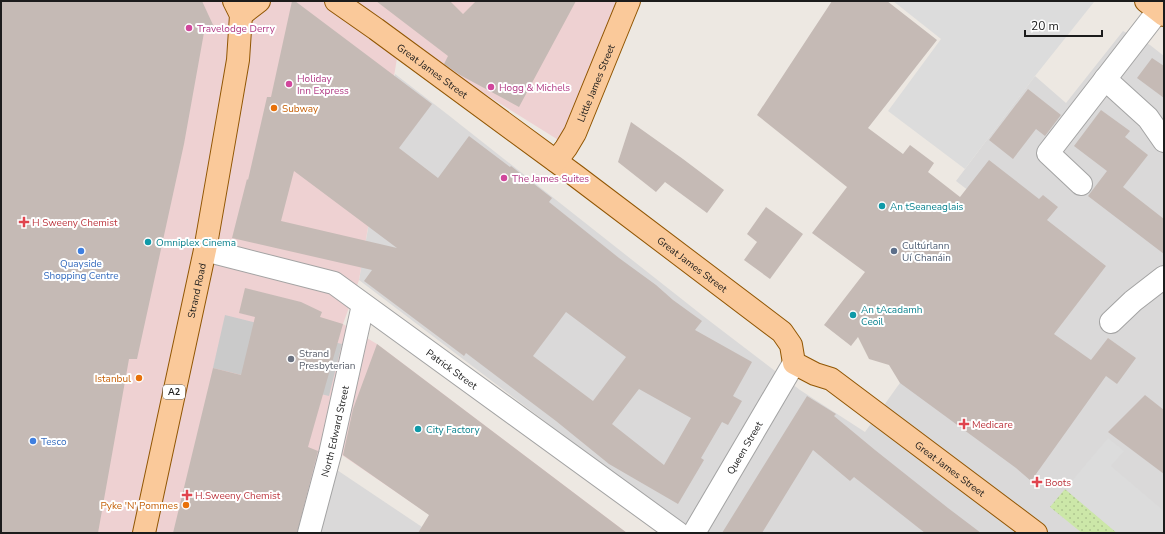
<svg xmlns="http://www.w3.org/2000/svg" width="1165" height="534" viewBox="0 0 1165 534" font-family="'Nunito Sans',sans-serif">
  <defs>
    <pattern id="grass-dots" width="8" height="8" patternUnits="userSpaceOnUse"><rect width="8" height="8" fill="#cce7a8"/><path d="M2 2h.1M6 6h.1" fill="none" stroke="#afc690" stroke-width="1.8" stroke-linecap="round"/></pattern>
  </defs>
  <rect width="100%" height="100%" fill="#ede8e2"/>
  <!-- residential -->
  <g fill="#dad9d9">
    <path d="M1123 31 1150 45 1164 56V533H692L359 280 395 74 447 114 707 319 800 390 865 432 897 387 1016 227 956 181 1035 76 1066 103Z"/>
    <path d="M334 468 422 527 431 533H315Z"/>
  </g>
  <!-- commercial -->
  <path fill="#eed1d2" d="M1 1H619L560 141 400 41 359 280 343 324 377 344 627 533H456L339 453 321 443 300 533H1Z"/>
  <!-- religious -->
  <path fill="#cacaca" d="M225 315 342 344 329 396 213 368Z"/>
  <!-- grass -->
  <path fill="url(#grass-dots)" d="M1065 489 1117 533H1082L1050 507Z"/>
  <!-- parking -->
  <g fill="#dcdcdc">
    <path d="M893 1H1093L1094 2 1035 76 965 169 888 111 941 39Z"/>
    <path d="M1108 438 1124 451 1111 466 1164 511V533H1117L1065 489Z"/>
  </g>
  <!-- building -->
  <g fill="#c5bab5" fill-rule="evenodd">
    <path d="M1 1H202L214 27H205L184 144 137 359H129L98 533H1Z"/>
    <path d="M292 1H295L432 104 399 148 438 178 469 136 510 167 511 166 552 198 549 202 619 258 656 285 673 300 702 321 695 330 752 362 733 396 742 401 728 425 722 422 701 458 704 460 678 504 609 464 556 421 466 353 464 356 364 281 372 270 232 238 247 179 248 180 267 97H271ZM294 171 397 248 281 221ZM566 312 626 357 593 401 533 356ZM639 389 691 418 664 465 612 424Z"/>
    <path d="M376 1H450L463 14 476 1H576L519 107 460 75 444 64 448 56Z"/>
    <path d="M832 1H887L937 40 868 128 903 154 910 145 934 163 928 172 960 197 989 160 1039 199 1043 195 1058 207 1047 220 1106 266 1054 334 1091 360 1108 338 1136 358 1117 384 1106 376 1031 481 1016 468 900 383 889 365 869 359 858 337 851 346 824 325 865 272 812 233 847 187 757 115Z"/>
    <path d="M1152 58 1164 66V98L1137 78Z"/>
    <path d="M1028 89 1061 115 1045 136 1036 129 1013 159 989 140Z"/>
    <path d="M1101 110 1130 131 1125 137 1148 155 1123 187 1164 219V254L1088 196 1107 171 1074 146Z"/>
    <path d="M631 122 683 159 724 190 707 213 665 182 656 192 618 162Z"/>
    <path d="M766 207 803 234 770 279 744 260 757 242 747 234Z"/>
    <path d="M245 288 301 302 322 312 320 317 343 324 308 447 318 451 297 533H173L213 368 241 375 255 317 239 313Z"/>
    <path d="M377 344 627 533H418L429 515 343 455 353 409Z"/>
    <path d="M1145 395 1164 410V474L1108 432Z"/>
    <path d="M807 396 836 414 834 416 875 450 948 508 981 533H925L854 477 850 481 813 450 762 533H722Z"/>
  </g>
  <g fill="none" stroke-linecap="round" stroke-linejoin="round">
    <!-- minor casing -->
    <g stroke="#a3a3a3" stroke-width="24">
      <g id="minor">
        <path d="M1105 79 1148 118 1164 141"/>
        <path d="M1081 184 1048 153 1158 11"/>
        <path id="s1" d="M205 250 334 283 678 533"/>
        <path d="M1111 322 1133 301 1164 277"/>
        <path id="s2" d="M309 533 330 454 363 305"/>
        <path id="s3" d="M694 533 794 363"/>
      </g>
    </g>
    <!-- major casing -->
    <g stroke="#915603" stroke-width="24">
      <g id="major">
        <path id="s4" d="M336 1 376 29 576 176 782 332 791 345 794 363 815 374 831 379 1036 533"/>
        <path d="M1146 1 1164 15"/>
        <path d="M241 15 259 1"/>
        <path id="s5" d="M556 161 566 148 575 133 629 1"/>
        <path id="s6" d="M144 533 205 250 228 118 238 60 241 15 234 1"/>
      </g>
    </g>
    <!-- minor -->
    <use href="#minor" stroke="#fff" stroke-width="22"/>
    <!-- major -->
    <use href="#major" stroke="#fac99a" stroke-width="22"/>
  </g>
  <!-- markers -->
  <g fill="#d1479c" stroke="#fff" stroke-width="1.5">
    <circle cx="189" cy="28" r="4"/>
    <circle cx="289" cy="84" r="4"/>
    <circle cx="491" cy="87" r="4"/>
    <circle cx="504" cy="178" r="4"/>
  </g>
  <g fill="#e8710a" stroke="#fff" stroke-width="1.5">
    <circle cx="274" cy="108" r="4"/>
    <circle cx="139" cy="378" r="4"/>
    <circle cx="186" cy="505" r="4"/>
  </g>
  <g fill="#0f9aa8" stroke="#fff" stroke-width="1.5">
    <circle cx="882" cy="206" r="4"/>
    <circle cx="148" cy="242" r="4"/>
    <circle cx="853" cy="315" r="4"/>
    <circle cx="418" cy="429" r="4"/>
  </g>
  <g fill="#e0444e" stroke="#fff" stroke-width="1.5">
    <path d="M22 216h4v4h4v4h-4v4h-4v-4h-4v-4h4z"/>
    <path d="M962 418h4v4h4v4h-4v4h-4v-4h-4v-4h4z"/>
    <path d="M1035 476h4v4h4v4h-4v4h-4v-4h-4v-4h4z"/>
    <path d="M185 489h4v4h4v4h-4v4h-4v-4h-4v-4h4z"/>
  </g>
  <g fill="#3f7fe0" stroke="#fff" stroke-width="1.5">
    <circle cx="81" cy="251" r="4"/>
    <circle cx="33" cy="441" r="4"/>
  </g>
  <circle fill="#5c6f8a" stroke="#fff" stroke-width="1.5" cx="894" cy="251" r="4"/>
  <circle fill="#6b7280" stroke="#fff" stroke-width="1.5" cx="291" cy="359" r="4"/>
  <g text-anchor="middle" stroke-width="4" stroke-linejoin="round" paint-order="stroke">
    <!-- shield labels -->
    <rect fill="#fff" stroke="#606060" stroke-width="1" x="163" y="385" width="22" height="14" rx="3"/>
    <g font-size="9" font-weight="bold" fill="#1c1c1c">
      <text x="174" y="395">A2</text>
    </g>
    <!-- hotel labels -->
    <g font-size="10" fill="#b23c85" stroke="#fff" text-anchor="start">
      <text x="197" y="32">Travelodge Derry</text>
      <text x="297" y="82">Holiday<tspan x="297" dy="12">Inn Express</tspan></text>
      <text x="499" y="91">Hogg &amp; Michels</text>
      <text x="512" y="182">The James Suites</text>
    </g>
    <!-- street labels -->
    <g font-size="10" fill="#1c1c1c" stroke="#fff">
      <text dy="4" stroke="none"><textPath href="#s4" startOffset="119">Great James Street</textPath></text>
      <text dy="4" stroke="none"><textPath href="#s5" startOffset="88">Little James Street</textPath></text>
      <text dy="4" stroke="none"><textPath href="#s4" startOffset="443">Great James Street</textPath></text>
      <text dy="4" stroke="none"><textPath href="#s6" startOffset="248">Strand Road</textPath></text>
      <text dy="4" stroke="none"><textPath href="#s1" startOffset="279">Patrick Street</textPath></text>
      <text dy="4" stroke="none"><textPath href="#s2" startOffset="105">North Edward Street</textPath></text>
      <text dy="4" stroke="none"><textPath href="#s3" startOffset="99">Queen Street</textPath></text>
      <text dy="4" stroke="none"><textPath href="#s4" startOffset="779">Great James Street</textPath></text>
    </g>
    <!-- food labels -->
    <g font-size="10" fill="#c56008" stroke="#fff" text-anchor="end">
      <text x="282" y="112" text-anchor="start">Subway</text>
      <text x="131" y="382">Istanbul</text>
      <text x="178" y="509">Pyke 'N' Pommes</text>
    </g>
    <!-- culture labels -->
    <g font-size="10" fill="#0d838f" stroke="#fff" text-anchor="start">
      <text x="890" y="210">An tSeaneaglais</text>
      <text x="156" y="246">Omniplex Cinema</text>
      <text x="861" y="313">An tAcadamh<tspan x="861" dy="12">Ceoil</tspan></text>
      <text x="426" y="433">City Factory</text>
    </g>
    <!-- health labels -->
    <g font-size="10" fill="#be3a42" stroke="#fff" text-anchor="start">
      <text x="32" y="226">H Sweeny Chemist</text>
      <text x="972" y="428">Medicare</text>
      <text x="1045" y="486">Boots</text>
      <text x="195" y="499">H.Sweeny Chemist</text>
    </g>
    <!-- service labels -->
    <g font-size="10" fill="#4e5e75" stroke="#fff" text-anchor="start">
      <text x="902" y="249">Cultúrlann<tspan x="902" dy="12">Uí Chanáin</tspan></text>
    </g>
    <!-- shop labels -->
    <g font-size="10" fill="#366cbe" stroke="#fff">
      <text x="81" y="267">Quayside<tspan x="81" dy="12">Shopping Centre</tspan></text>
      <text x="41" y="445" text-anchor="start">Tesco</text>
    </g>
    <!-- worship labels -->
    <g font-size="10" fill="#5b616d" stroke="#fff" text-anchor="start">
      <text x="299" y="357">Strand<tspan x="299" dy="12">Presbyterian</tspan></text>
    </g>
  </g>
  <!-- border -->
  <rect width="1165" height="534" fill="none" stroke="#1c1c1c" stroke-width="4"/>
  <!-- scale -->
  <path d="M1025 30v6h77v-6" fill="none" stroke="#1c1c1c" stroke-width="2"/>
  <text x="1031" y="30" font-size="12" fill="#1c1c1c" stroke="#ffffff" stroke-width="3" paint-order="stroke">20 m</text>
</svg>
